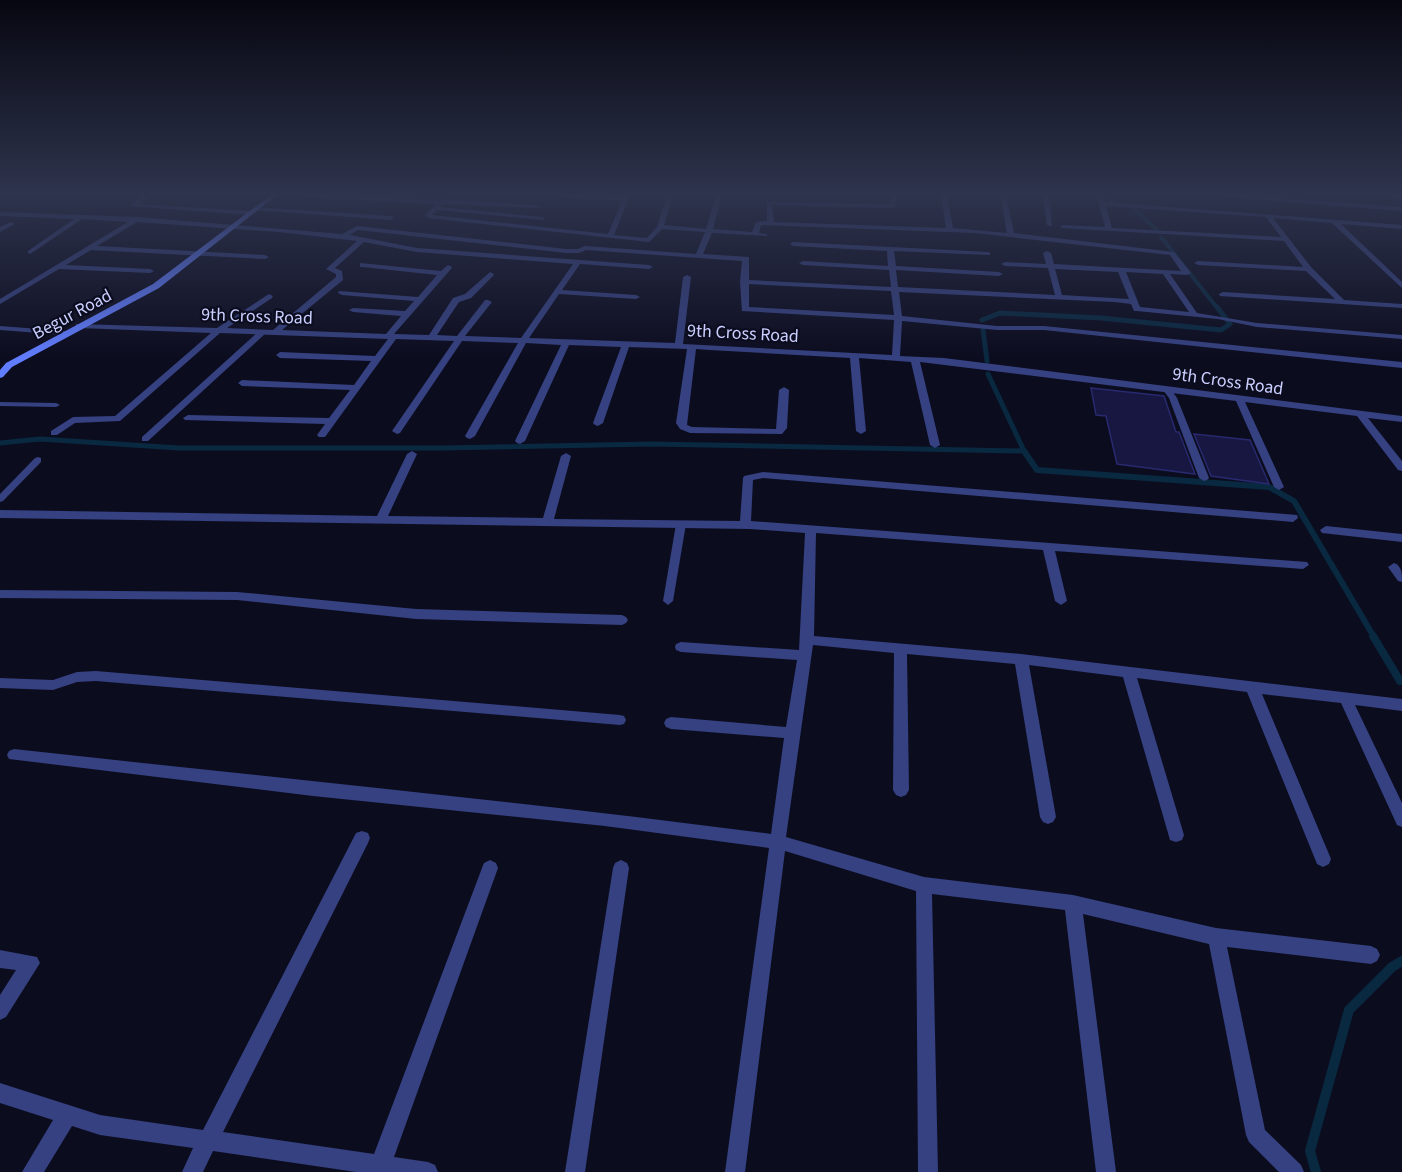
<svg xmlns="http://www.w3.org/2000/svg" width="1402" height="1172" viewBox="0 0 1402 1172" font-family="'Source Sans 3',sans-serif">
  <rect width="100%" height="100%" fill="#0c0c1f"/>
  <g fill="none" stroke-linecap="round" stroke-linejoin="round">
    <!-- stream-far4 -->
    <g stroke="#092941" stroke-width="4">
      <path d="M1106 195 1114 203"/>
      <path d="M1135 210 1157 230"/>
      <path d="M1161 237 1218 309"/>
    </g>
    <!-- stream-far3 -->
    <g stroke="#092941" stroke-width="5">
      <path d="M982 320 1000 313 1101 318 1221 330 1230 324 1217 307"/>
      <path d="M983 330 987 361"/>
      <path d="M988 374 1025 453"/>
      <path d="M0 443 40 439 179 448H442L651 444 1024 451"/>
    </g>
    <!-- stream-far2 -->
    <path stroke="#092941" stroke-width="6" d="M1024 451 1037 470 1269 487 1294 501 1374 637"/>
    <!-- stream-far1 -->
    <path stroke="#092941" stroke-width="8" d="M1373 636 1400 681"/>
    <!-- stream -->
    <path stroke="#092941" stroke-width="10" d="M1316 1172 1310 1151 1349 1010 1392 967 1402 961"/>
  </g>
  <!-- building -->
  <g fill="#171741" stroke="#28296e" stroke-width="1.5">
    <path d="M1091 388 1164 396 1176 432H1179L1195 474 1117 464 1106 416 1096 415Z"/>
    <path d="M1194 434 1250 440 1269 484 1211 476Z"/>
  </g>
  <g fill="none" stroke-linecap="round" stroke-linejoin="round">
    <!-- service -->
    <g fill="#354180" fill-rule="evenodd">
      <path d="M259 331 266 333 148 441H142V437Z"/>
      <path d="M1164 388H1170L1177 398 1209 478 1207 480 1204 481 1199 478 1169 398 1163 390Z"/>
      <path d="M0 402 56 403 60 405 56 407 0 406Z"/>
      <path d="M38 457 41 458V462L3 501 0 502V494L35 458Z"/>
      <path d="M681 521 686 524 673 601 668 605 663 601 676 524Z"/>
      <path d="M96 671 620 715 624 716 626 720 624 724 620 725 96 681 77 682 53 690 0 688V678L53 680 77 672Z"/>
    </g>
    <!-- minor -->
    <g fill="#354180" fill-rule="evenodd">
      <path d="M145 195H152L139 204 251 211 254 213 251 215 130 206V204Z"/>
      <path d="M295 195 442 199 537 205 539 206V208L442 204 440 207 542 217 544 218V220L437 210 432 215 608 234 622 201 558 197 555 195 623 197 624 195H630L614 235 647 238 657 227 667 195H673L664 225 706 229 716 195H722L713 229 752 232 756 222 767 221V202L890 204 891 195H897L896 206 893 208 772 205 774 222 946 228 941 195H947L953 228 1007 233 1000 195H1006L1014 233 1174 252 1191 273 1187 275 1170 274 1197 313 1257 323 1402 335V339L1257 327 1218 319 1137 311H1134L1131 304 1115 302 899 292 902 316 997 326H1044L1402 362V368L1044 330H997L902 321 900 356 944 358 1402 416V422L1368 418 1402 461V471L1398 470 1357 416 1245 402 1284 487 1279 490 1274 487 1236 401 920 362 940 445 935 448 930 445 911 362 859 358 866 431 861 434 856 431 850 358 710 350 696 349 687 425 692 427 776 429 779 390 784 387 789 390 787 428 782 434 690 433 680 429 676 423 687 349 629 347 603 423 598 426 595 425 593 423 621 347 569 345 525 441 520 444 517 443 515 441 561 345 526 343 475 436 470 439 467 438 465 436 518 343 462 341 400 433 397 434 392 431 454 341 396 339 325 437H319L317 435 325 424 185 420 183 418 188 415 329 418 350 390 242 386 238 383 242 380 354 385 371 361 280 358 276 355 280 352 375 356 388 339 220 333 120 421 75 423 57 435H51V431L73 417 115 416 211 333 79 328H76V324L217 328 269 294 273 296 272 298 227 328 273 330 336 277V274L326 269 357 241 279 232 137 222 97 246 265 255 269 257 265 259 91 250 66 265 150 269 154 271 150 273 59 269 0 304V299L128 222 82 219 30 254 28 253V251L74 219 0 216V212L137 217 342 234 357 226 566 249H578L585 246 696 254 705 232 662 229 649 242 428 218 425 215 436 204 298 197ZM761 225 975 233 1170 255 1181 271 1054 264 1051 253 1047 251 1043 253 1046 264 1005 262 1001 264 1005 266 1048 268 1055 295 898 287 896 270 999 276 1003 274 999 272 896 266 894 251 990 255V253L988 252 793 242 790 244 793 246 887 251 888 266 803 261 799 263 803 265 889 270 891 287 749 280V257L703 254 712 233 767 236V234L759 233ZM358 230 566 253H579L586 250 742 261 740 282 742 311 894 320 892 355 683 344 691 277 687 275 683 277 675 343 529 338 559 294 636 299 640 297 636 295 562 290 580 264 649 269 653 267 649 265 417 248 350 235ZM364 242 417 252 573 264 521 338 465 336 492 302 488 300H485L457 336 437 335 459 302 471 298 493 276 494 274 490 272 465 294 453 298 429 335 394 334 451 269 452 267 448 265 441 271 360 263V267H363L437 275 418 297 339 291 338 293 342 295 414 301 405 311 353 308 349 310 353 312 401 316 386 334 282 330 343 280 342 271 335 268ZM1055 269 1118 272 1129 299 1062 295ZM1126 272 1163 274 1189 312 1140 307ZM749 284 891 291 894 315 749 307Z"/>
      <path d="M1043 195H1049L1052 226 1047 225Z"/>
      <path d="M1092 195 1103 197 1105 202 1402 225V229L1341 224 1402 282V288L1332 223 1273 218 1311 267 1344 300 1402 304V308L1220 296 1219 294 1223 292 1335 299 1306 271 1198 265 1194 263 1198 261 1303 267 1284 241 1061 228V226L1063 225 1105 227 1098 199ZM1106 206 1266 217 1281 237 1112 228Z"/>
      <path d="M1221 195H1242L1402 207V211L1224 197Z"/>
      <path d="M256 207 391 216 394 218 391 220 254 210 253 209Z"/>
      <path d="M11 222 14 224 13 225 0 232V227Z"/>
      <path d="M0 326 65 331 69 333 65 335 0 330Z"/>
      <path d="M412 451 417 454 388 516 543 518 561 456 566 453 571 456 554 519 740 521 743 478 744 476 763 472 1297 515 1298 518 1293 522 763 478 753 480 751 521 1307 562 1309 565 1303 569 1055 551 1067 601 1061 605 1055 601 1043 550 816 533 814 636 1021 654 1402 699V711L1355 705 1402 803V827L1397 825 1341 703 1262 694 1331 859 1329 864 1323 867 1317 864 1315 859 1247 692 1137 678 1184 835 1182 840 1176 842 1170 840 1123 677 1029 665 1056 817 1053 822 1048 824 1043 822 1040 817 1015 664 907 654 909 790 906 795 901 797 896 795 893 790 894 653 813 645 786 837 924 877 1073 895 1216 928 1371 946 1377 949 1380 955 1377 961 1371 964 1227 947 1265 1130 1301 1165 1304 1172H1279L1249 1142 1246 1135 1209 944 1083 914 1116 1172H1096L1065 910 932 894 938 1172H918L916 891 785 851 745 1172H725L769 848 605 826 313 796 9 759 7 755 9 751 14 749C266 777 519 801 771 834L784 738 671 729 666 727 664 723 666 719 671 717 786 727 797 660 681 652 676 650 675 647 676 644 681 642 799 650 805 533 750 529 0 518V510L377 516 407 454Z"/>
      <path d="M1326 526 1402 534V542L1322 533 1320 530Z"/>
      <path d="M1394 563C1402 566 1402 574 1402 582L1398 581 1388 567Z"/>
      <path d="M0 590 237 592 416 609 622 615 626 617 628 620 626 623 622 625 416 619 237 600 0 598Z"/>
      <path d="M362 831 368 833 370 838 368 843 223 1132 374 1154 482 868 484 863 490 860 496 863 498 868 394 1157 428 1162 435 1165 438 1172H356L213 1151 203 1172H182L193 1148 100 1135 72 1126 44 1172H22L53 1120 0 1103V1083L100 1115 203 1130 356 833Z"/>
      <path d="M621 860 627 863 629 868 585 1172H565L613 868 615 863Z"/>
      <path d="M0 950 37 957 40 963 6 1017 0 1020V995L16 970 0 968Z"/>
    </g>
    <!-- tertiary -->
    <path fill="#354180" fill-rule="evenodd" d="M1380 195 1402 196V200Z"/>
    <!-- secondary -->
    <path fill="#617dff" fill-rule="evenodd" d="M271 195H277L159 288 12 367 3 377 0 378V370L6 363 153 284Z"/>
  </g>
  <!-- sky -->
  <linearGradient id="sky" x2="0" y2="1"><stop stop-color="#070711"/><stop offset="0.54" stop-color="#2e344d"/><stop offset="1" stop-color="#2e344d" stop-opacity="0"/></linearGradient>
  <rect width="1402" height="359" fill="url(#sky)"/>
  <g text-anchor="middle" stroke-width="4.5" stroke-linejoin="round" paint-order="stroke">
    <!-- far-street labels -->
    <g font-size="18" fill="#cacfff" stroke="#0c0c1f">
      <text transform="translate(72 314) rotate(-28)" y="6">Begur Road</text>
      <text transform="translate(257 316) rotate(2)" y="6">9th Cross Road</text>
      <text transform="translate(743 333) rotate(3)" y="6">9th Cross Road</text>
      <text transform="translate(1228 381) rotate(8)" y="6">9th Cross Road</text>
    </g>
  </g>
</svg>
